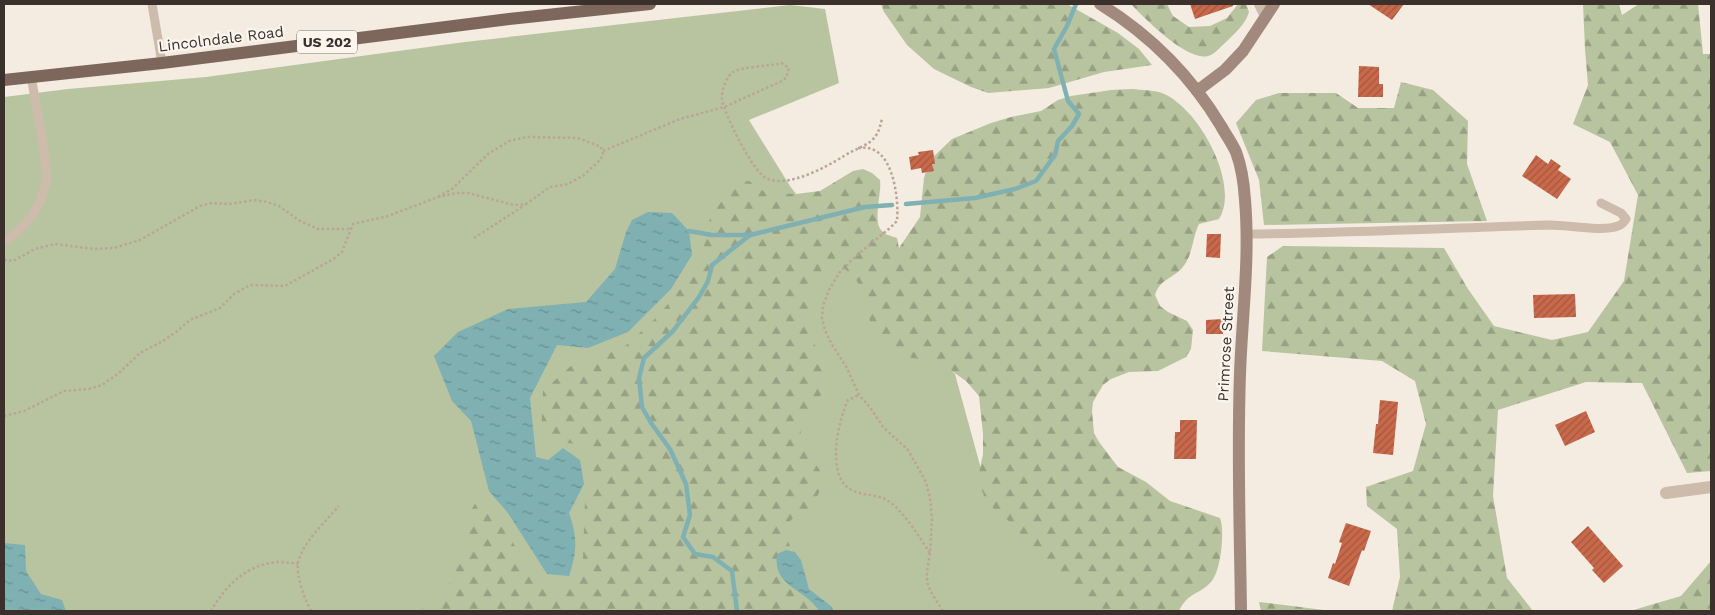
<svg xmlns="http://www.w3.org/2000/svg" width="1715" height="615" viewBox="0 0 1715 615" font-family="'Work Sans',sans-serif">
  <defs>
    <pattern id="forest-firs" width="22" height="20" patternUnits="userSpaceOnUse" patternTransform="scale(1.25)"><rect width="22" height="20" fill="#b8c4a0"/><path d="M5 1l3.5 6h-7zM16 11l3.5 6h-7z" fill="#97a083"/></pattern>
    <pattern id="water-ripples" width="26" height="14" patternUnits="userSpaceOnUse" patternTransform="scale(1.25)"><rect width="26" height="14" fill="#7fb0b2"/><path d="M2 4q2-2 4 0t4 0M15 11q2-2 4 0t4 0" fill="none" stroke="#699091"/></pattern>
    <pattern id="building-hatch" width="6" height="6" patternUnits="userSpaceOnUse" patternTransform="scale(1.25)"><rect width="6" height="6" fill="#c8694b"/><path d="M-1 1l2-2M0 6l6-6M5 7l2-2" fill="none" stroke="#a4573f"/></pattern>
  </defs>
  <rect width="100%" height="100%" fill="#f4ebe1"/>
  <!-- green -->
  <path fill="#b8c4a0" d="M790 5 825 9 839 83 749 120 790 186 877 302 955 374 989 498 1092 611H4V97L68 89 206 77 465 42Z"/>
  <!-- forest -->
  <g fill="url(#forest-firs)">
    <path d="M881 4H1067L1118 33 1139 49 1152 65 1104 72 1049 88 988 93 971 87 934 69 907 45 884 12Z"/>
    <path d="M1131 4H1167L1173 16 1189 27 1210 26 1227 18 1238 4H1246L1249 12C1245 25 1235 33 1226 42 1221 46 1214 55 1208 56 1188 62 1144 18 1131 4Z"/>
    <path d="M1583 4H1619L1622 15 1639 4H1698L1703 54H1711V471L1687 473 1642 383 1586 382 1498 410 1493 496 1507 578 1533 611H1392L1400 577 1397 529 1367 506 1366 487 1413 471 1426 424 1415 381 1382 361 1262 351 1267 257 1283 246 1444 248 1468 289 1494 326 1552 340 1588 332 1624 281 1638 195 1610 142 1573 124 1588 85 1585 49Z"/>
    <path d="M1401 82 1433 90 1468 121 1467 164 1487 221 1264 225 1259 180 1236 123 1256 100 1279 93H1336L1358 108H1394Z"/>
    <path d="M1132 89C1141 90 1154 90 1162 93 1198 107 1241 184 1219 219L1199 224C1192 238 1193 256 1182 268 1172 279 1160 279 1155 295L1160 306 1168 312 1187 321 1193 330 1191 349 1186 357 1158 371 1129 372 1111 379 1103 385 1093 402 1092 411 1094 433 1099 442 1118 467 1146 482 1170 501 1220 518C1225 531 1221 571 1211 582 1199 595 1188 592 1179 611H1087L1011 523 989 505 984 496 980 484 979 473 983 454V434L979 396 966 381 942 364 931 361 912 358 895 351 887 345 875 329 870 321 858 283 853 276 838 263 828 264C811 284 809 295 810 320 810 325 810 331 811 336 817 355 829 357 826 382 824 401 801 408 801 431 800 439 801 446 806 453 812 462 824 469 822 482 822 489 814 504 808 509 795 521 789 513 786 536L811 600 821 605 827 611H419L447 588 453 578 467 537 466 519 476 502 485 497 500 523 507 530 526 569 539 584 548 588H559L570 583 579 571 583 558 585 498 590 479 589 457 586 448C574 442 569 444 558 442 552 442 547 439 541 438L543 391 573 364 622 349 658 316 684 284 699 259 709 232V221L713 212 732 188 740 182 749 181 766 193 796 194 820 191 853 171 863 169 872 173 880 180C882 193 872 222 882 231 885 235 892 236 897 238L899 248 920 217 924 178 930 160 952 139 991 123 1011 117 1041 111 1058 100 1071 96 1111 90Z"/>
    <path d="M1711 561V611H1630L1681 596Z"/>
    <path d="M1259 602 1324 610 1327 611H1261Z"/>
  </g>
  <!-- water -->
  <g fill="url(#water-ripples)">
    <path d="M648 212 672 213 689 231 692 255 671 289 628 332 588 348 557 345 530 398 536 457 548 460 563 448 580 460 584 484 569 513C578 539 577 551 569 576L547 574 508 513 489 491 471 421 452 401 434 356 458 332 508 309 586 302 615 269 626 232 632 220Z"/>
    <path d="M4 543 25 545 26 571 41 594 62 600 66 611H4Z"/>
    <path d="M786 550 795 552 801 560 809 589 831 606 834 611H819C805 588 772 587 777 554Z"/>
  </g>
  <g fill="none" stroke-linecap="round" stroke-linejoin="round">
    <!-- stream -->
    <g stroke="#7fb0b2" stroke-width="4.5">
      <path d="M906 204 975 198 1015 189 1036 181 1055 155 1058 141 1072 126 1079 114 1068 101 1054 49 1067 26 1076 4"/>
      <path d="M689 231 712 235H750L865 207 892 205"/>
      <path d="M737 611 732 571 713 557 695 554 683 537 690 515 686 484 670 449 651 423 642 407 639 378 644 358 673 331 699 297 708 281 712 265 750 235"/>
    </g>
  </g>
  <!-- building -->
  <g fill="url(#building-hatch)">
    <path d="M1190 4H1233V6L1195 19Z"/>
    <path d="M1368 4H1404L1392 20Z"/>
    <path d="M1359 66 1379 67V84H1383V97H1358Z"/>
    <path d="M933 150 935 164H932L934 171 922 173 921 168 911 170 909 157 919 155 918 152Z"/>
    <path d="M1536 155 1548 164 1551 159 1561 166 1558 170 1571 179 1557 199 1522 176Z"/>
    <path d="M1207 234H1221L1220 258 1206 257Z"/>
    <path d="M1575 294 1576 317 1534 318 1533 295Z"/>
    <path d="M1223 319V334H1206V320Z"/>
    <path d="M1380 400 1398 402 1393 455 1373 453 1376 424H1378Z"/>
    <path d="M1586 411 1595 432 1565 446 1555 425Z"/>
    <path d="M1180 420H1197L1196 459H1174L1175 432H1180Z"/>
    <path d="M1346 523 1371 531 1364 551 1362 550 1349 586 1328 578 1333 563 1335 564 1342 543 1339 542Z"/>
    <path d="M1588 526 1623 566 1604 583 1592 570 1594 568 1571 542Z"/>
  </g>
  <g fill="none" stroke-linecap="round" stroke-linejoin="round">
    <!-- path -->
    <g stroke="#b9a596" stroke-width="2.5" stroke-dasharray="2.5 2.5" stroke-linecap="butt">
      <path d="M858 148C864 148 869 147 874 150 894 159 899 201 897 221L890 228 857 255 839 273 829 290 823 306 822 318 825 330 831 343 847 368 859 395 869 406 884 428 908 450 926 482 930 498 932 519 930 553C919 537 904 511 887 500 876 494 861 496 850 489 826 475 838 421 848 400L859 395"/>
      <path d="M603 151 680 119 724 107 780 82 786 78 789 68 782 63 778 64C768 66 740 67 733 72 726 77 721 91 722 99 724 114 753 172 766 178 787 189 826 167 844 156 865 143 877 146 882 118"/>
      <path d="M474 238 525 205"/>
      <path d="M4 260 13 261 35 249 55 244 94 249 114 248 140 240 200 206 212 203 230 204 255 200 267 202 279 206 300 221 318 229H350"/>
      <path d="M4 416 24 411 64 391 89 389 102 385 119 373 140 353 163 341 176 332 190 320 220 308 234 294 250 285 285 286 335 258 342 252 353 224 388 216 438 197 456 193H468L514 205 526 204 550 187 568 184 584 175 601 159 603 154 601 147 578 138 527 137 509 141 488 154 452 189 438 197"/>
      <path d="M930 553C924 586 926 584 943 611"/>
      <path d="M211 611C225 586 247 564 278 562 285 562 292 563 298 564"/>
      <path d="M311 611C305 600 296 576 298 563 302 543 326 521 339 506"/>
    </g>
    <!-- lane -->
    <g stroke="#cdbbac" stroke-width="9">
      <path d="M152 4 162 63"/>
      <path d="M1247 234C1348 233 1449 228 1550 225 1569 225 1601 232 1618 226 1622 225 1624 222 1626 219L1621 213 1601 203"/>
      <path d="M4 242 18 231 33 215 41 199 46 183V169L44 149 31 76"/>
    </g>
    <!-- street -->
    <g stroke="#cdbbac" stroke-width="12">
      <path d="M1260 4 1266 16"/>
      <path d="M1666 493 1711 487"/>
    </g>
    <!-- secondary -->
    <g stroke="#a18a7d" stroke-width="12">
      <path d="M1100 4C1150 35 1191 76 1221 126 1226 135 1232 143 1236 152 1242 168 1244 184 1245 200 1250 258 1242 316 1240 374 1237 453 1240 532 1241 611"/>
      <path d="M1197 91 1225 70 1243 51 1274 4"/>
    </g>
    <!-- primary -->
    <path stroke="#7d675c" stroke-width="12" d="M4 80 162 63 509 19 650 4"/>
  </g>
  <g text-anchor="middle" stroke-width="4.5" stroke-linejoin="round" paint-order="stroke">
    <!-- shield labels -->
    <rect fill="#fbf5ee" stroke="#756b66" stroke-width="1" x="297" y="30.5" width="60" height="23" rx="4"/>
    <g font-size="14" font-weight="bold" fill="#3b302b">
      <text x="327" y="47">US 202</text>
    </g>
    <!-- street labels -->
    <g font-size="15" fill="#3b302b" stroke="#fbf5ee">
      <text transform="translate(221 39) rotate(-7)" y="5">Lincolndale Road</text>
      <text transform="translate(1226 344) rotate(-87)" y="5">Primrose Street</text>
    </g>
  </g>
  <!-- border -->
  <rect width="1715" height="615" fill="none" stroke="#3b302b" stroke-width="10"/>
</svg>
